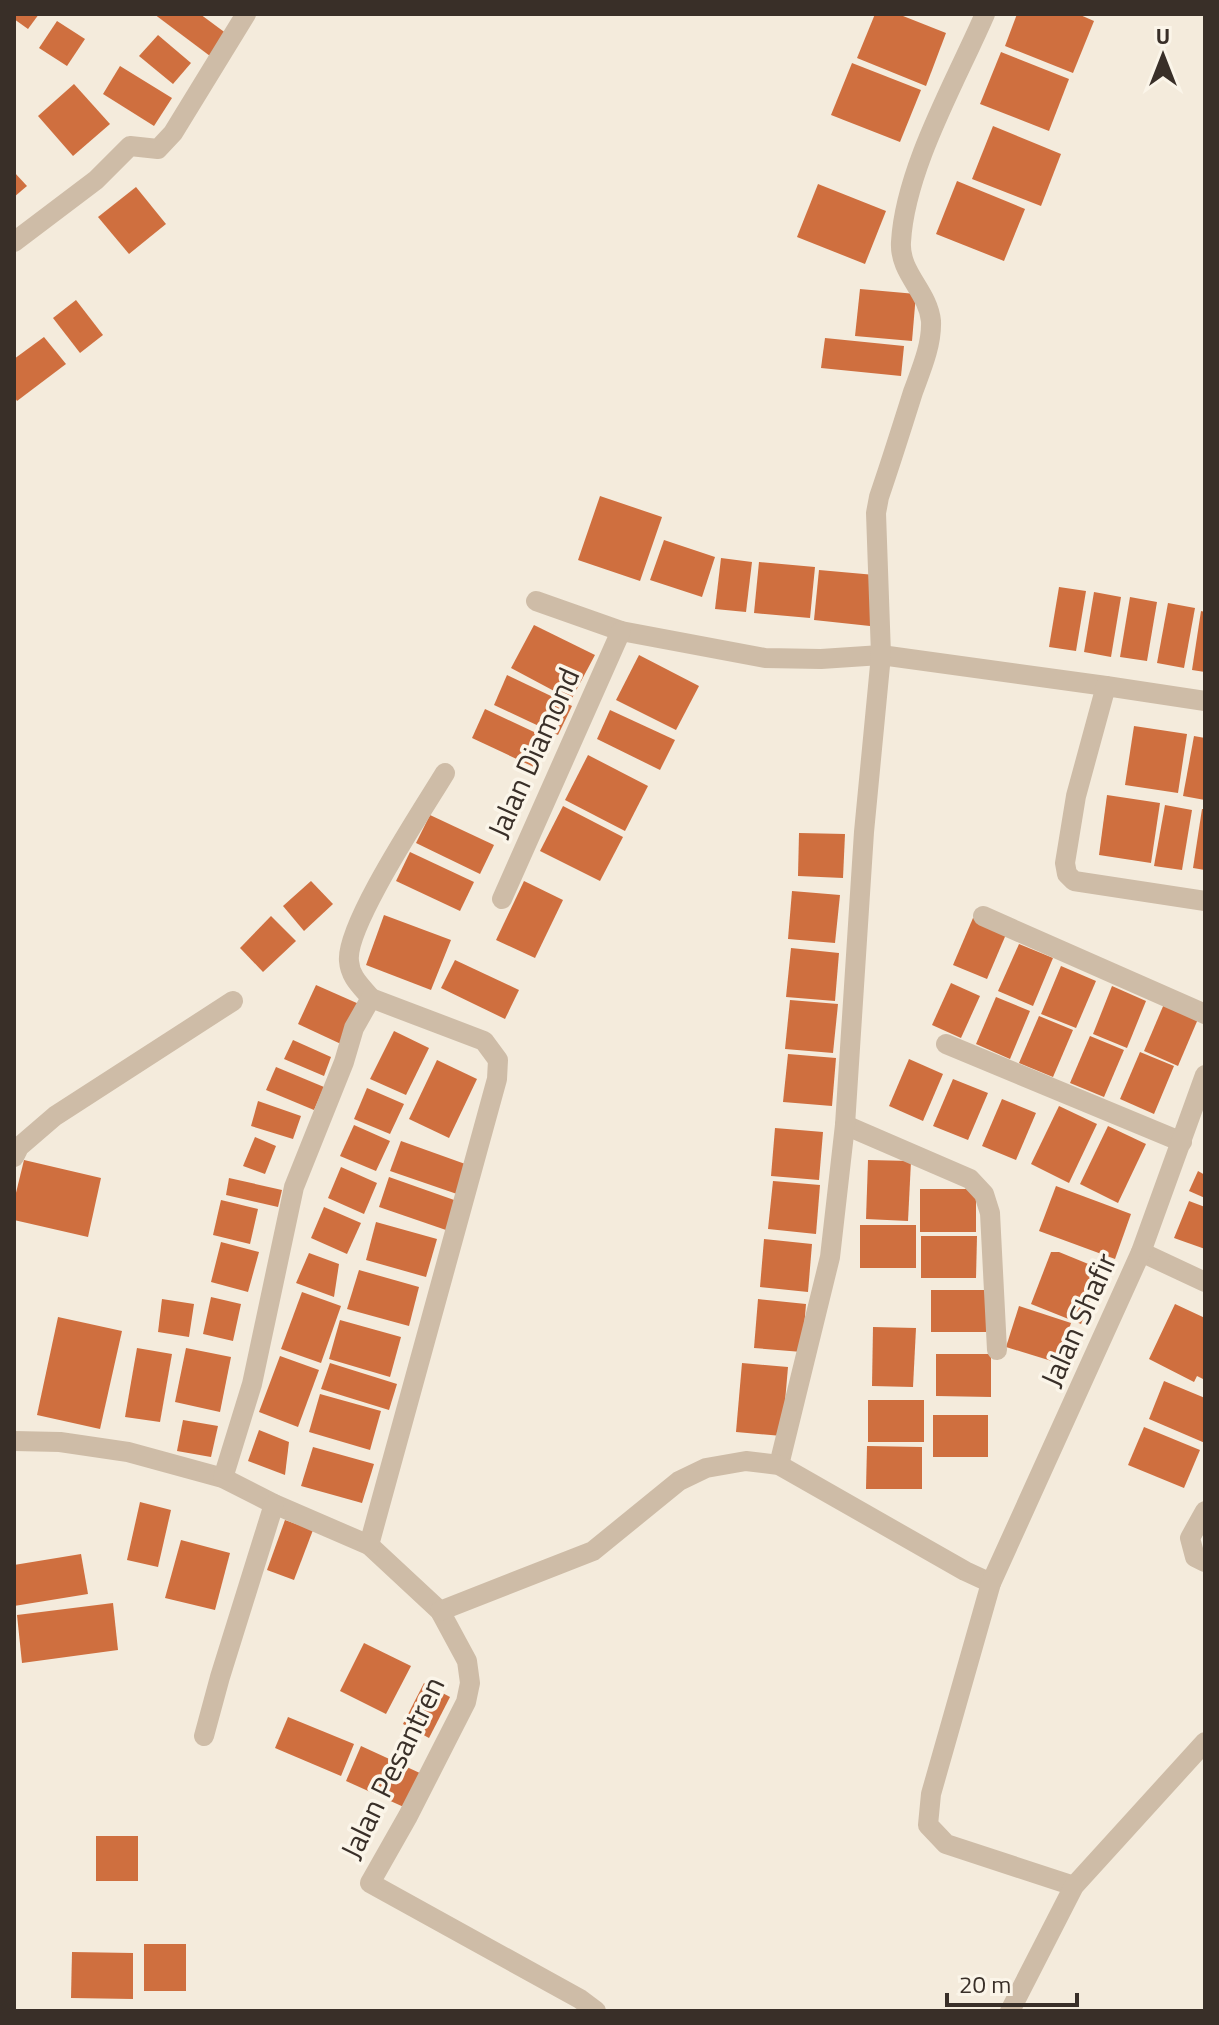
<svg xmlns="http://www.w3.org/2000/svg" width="1219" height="2025" viewBox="0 0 1219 2025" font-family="'Titillium Web',sans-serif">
  <rect width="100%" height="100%" fill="#f4ebdc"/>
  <!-- building -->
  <g fill="#cf6f3f">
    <path d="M14 14H39L28 29 14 19Z"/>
    <path d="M154 14H200L231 37 214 59Z"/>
    <path d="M875 14H898L946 33 926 86 857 58Z"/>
    <path d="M1017 14H1078L1094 21 1073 73 1005 46Z"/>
    <path d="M57 21 85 39 67 66 39 48Z"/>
    <path d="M158 35 191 63 173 84 139 56Z"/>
    <path d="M1001 52 1069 79 1049 131 980 104Z"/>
    <path d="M852 63 921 90 900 142 831 115Z"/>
    <path d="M120 66 172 98 154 126 103 94Z"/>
    <path d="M74 84 110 124 73 156 38 116Z"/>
    <path d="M993 126 1061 154 1041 206 972 179Z"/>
    <path d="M14 172 27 186 14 197Z"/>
    <path d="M957 181 1025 209 1004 261 936 234Z"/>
    <path d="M818 184 886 211 865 264 797 237Z"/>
    <path d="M136 187 166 224 129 254 98 217Z"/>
    <path d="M860 289 916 294 912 341 855 336Z"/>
    <path d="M76 300 103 335 80 353 53 318Z"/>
    <path d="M44 337 66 364 17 401 14 396V359Z"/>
    <path d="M825 338 904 346 901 376 821 368Z"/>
    <path d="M600 496 662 517 640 581 578 560Z"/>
    <path d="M664 540 715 557 702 597 650 580Z"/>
    <path d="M721 558 752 562 746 612 715 609Z"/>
    <path d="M759 562 815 567 810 618 754 613Z"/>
    <path d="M819 570 875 575 870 626 814 620Z"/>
    <path d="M1059 587 1086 591 1076 651 1049 647Z"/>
    <path d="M1094 592 1121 597 1111 657 1084 652Z"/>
    <path d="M1130 597 1157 602 1147 661 1120 657Z"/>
    <path d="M1168 603 1195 608 1184 668 1157 663Z"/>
    <path d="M1201 611 1205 612V672L1192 670Z"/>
    <path d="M534 625 595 655 571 700 511 668Z"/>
    <path d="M639 655 699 686 676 730 616 700Z"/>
    <path d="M507 675 572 706 558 735 494 705Z"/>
    <path d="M485 709 549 739 536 768 472 738Z"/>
    <path d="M610 710 675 740 660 770 597 739Z"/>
    <path d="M1134 726 1187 734 1178 793 1125 785Z"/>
    <path d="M1194 736 1205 738V800L1183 796Z"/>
    <path d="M588 755 648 786 625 831 565 800Z"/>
    <path d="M1107 795 1160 803 1151 863 1099 855Z"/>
    <path d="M1165 805 1192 810 1182 870 1154 866Z"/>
    <path d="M563 806 623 837 600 881 540 851Z"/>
    <path d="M1202 809H1205V870L1193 868Z"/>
    <path d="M430 815 494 845 480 874 416 843Z"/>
    <path d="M799 833 845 834 843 878 798 876Z"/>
    <path d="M410 852 474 882 460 911 396 881Z"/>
    <path d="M311 881 333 904 304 931 283 906Z"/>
    <path d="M524 881 563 900 535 958 496 940Z"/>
    <path d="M792 891 840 895 835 943 788 939Z"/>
    <path d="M384 915 451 940 431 990 366 965Z"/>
    <path d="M271 916 296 941 263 972 240 948Z"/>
    <path d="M973 918 1007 932 987 979 953 965Z"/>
    <path d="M1019 944 1053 958 1033 1006 998 991Z"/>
    <path d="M791 948 839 953 835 1001 786 997Z"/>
    <path d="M455 960 519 990 505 1019 441 988Z"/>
    <path d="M1061 966 1096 981 1076 1028 1041 1014Z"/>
    <path d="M951 983 980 996 961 1038 932 1025Z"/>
    <path d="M316 985 359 1004 341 1044 298 1024Z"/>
    <path d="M1112 986 1146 1001 1127 1048 1093 1034Z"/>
    <path d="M996 997 1030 1011 1010 1059 976 1044Z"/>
    <path d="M790 1000 838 1004 833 1053 785 1049Z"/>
    <path d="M1164 1004 1198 1019 1178 1066 1144 1051Z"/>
    <path d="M1039 1016 1073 1030 1053 1077 1019 1063Z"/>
    <path d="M394 1031 429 1048 406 1095 370 1079Z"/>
    <path d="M1090 1036 1124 1050 1104 1097 1070 1083Z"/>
    <path d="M293 1040 331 1057 324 1076 284 1059Z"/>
    <path d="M1140 1052 1174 1066 1154 1114 1120 1099Z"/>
    <path d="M788 1054 836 1058 832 1106 783 1102Z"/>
    <path d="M909 1059 943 1074 923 1121 889 1106Z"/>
    <path d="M437 1060 477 1079 449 1138 409 1119Z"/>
    <path d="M276 1067 324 1087 314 1110 266 1090Z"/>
    <path d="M953 1079 988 1093 968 1140 933 1126Z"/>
    <path d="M367 1088 404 1104 390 1134 354 1119Z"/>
    <path d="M1002 1099 1036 1113 1016 1160 982 1146Z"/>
    <path d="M258 1101 301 1116 293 1139 251 1126Z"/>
    <path d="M1059 1106 1097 1124 1069 1183 1031 1164Z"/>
    <path d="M354 1125 390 1141 376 1171 340 1156Z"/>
    <path d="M1108 1126 1146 1144 1118 1203 1080 1184Z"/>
    <path d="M775 1128 823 1132 819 1180 771 1176Z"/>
    <path d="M255 1137 276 1146 265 1174 243 1166Z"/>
    <path d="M401 1141 468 1165 457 1194 390 1171Z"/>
    <path d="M24 1160 101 1178 88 1237 14 1220V1201Z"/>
    <path d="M868 1160 911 1161 908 1221 866 1219Z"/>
    <path d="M341 1167 377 1183 364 1214 328 1198Z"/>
    <path d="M1198 1171 1205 1175V1198L1189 1191Z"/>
    <path d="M389 1177 457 1201 446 1230 379 1207Z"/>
    <path d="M229 1178 282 1190 278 1207 226 1195Z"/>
    <path d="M773 1181 820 1185 816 1234 768 1229Z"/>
    <path d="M1056 1186 1131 1214 1115 1259 1039 1231Z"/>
    <rect x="920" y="1189" width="56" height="43"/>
    <path d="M221 1200 258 1209 250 1244 213 1235Z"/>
    <path d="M1189 1201 1205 1207V1249L1174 1238Z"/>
    <path d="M324 1207 361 1223 347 1254 311 1238Z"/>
    <path d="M376 1222 437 1239 426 1277 366 1260Z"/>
    <rect x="860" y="1225" width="56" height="43"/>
    <path d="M921 1236H977L976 1278H921Z"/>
    <path d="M764 1239 812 1244 808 1292 760 1287Z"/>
    <path d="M221 1242 259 1252 248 1292 211 1282Z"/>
    <path d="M1051 1252H1059L1103 1270 1081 1324 1031 1304Z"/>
    <path d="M309 1253 339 1264 334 1297 296 1283Z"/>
    <path d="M359 1270 419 1287 409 1326 347 1309Z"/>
    <rect x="931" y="1290" width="55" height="42"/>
    <path d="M302 1292 341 1306 321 1363 281 1349Z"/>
    <path d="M211 1297 241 1304 233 1341 203 1334Z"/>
    <path d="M162 1299 194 1304 189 1337 158 1332Z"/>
    <path d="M758 1299 806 1304 802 1352 754 1348Z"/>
    <path d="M1175 1304 1205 1318V1380L1197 1376 1194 1382 1149 1359Z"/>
    <path d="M1019 1306 1071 1323 1058 1363 1006 1347Z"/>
    <path d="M58 1317 122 1331 100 1429 37 1415Z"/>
    <path d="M340 1320 401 1337 390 1377 329 1359Z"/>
    <path d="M873 1327 916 1328 913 1387 872 1386Z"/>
    <path d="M137 1348 172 1354 160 1422 125 1417Z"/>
    <path d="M186 1348 231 1357 220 1412 175 1402Z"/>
    <path d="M936 1354H991V1397L936 1396Z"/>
    <path d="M280 1356 319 1370 298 1427 259 1412Z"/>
    <path d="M330 1363 397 1384 389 1410 321 1389Z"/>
    <path d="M742 1363 788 1367 782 1436 736 1432Z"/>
    <path d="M1164 1381 1205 1398V1443L1149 1419Z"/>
    <path d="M320 1394 381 1411 370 1450 309 1432Z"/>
    <rect x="868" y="1400" width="56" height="42"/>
    <rect x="933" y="1415" width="55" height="42"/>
    <path d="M183 1420 218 1426 211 1457 177 1451Z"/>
    <path d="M1144 1427 1200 1450 1184 1488 1128 1465Z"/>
    <path d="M259 1430 289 1442 285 1475 248 1461Z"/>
    <path d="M867 1446 922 1447V1489H866Z"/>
    <path d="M313 1447 374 1464 362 1503 301 1486Z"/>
    <path d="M140 1502 171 1510 158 1567 127 1560Z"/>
    <path d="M285 1520 313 1530 294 1580 267 1570Z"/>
    <path d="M181 1540 230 1553 215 1610 165 1598Z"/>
    <path d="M81 1554 88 1594 14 1606V1565Z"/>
    <path d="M113 1603 118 1650 22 1663 17 1615Z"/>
    <path d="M364 1643 411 1666 386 1714 340 1691Z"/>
    <path d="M424 1683 450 1697 429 1738 403 1724Z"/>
    <path d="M288 1717 354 1744 341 1776 275 1748Z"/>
    <path d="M361 1746 422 1774 406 1808 346 1781Z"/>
    <rect x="96" y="1836" width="42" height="45"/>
    <rect x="144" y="1944" width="42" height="47"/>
    <path d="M72 1952 133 1953V1999L71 1998Z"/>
  </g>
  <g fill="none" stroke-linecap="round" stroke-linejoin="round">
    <!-- minor -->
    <g stroke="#cebca7" stroke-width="20">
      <path d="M14 242 96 180 130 146 158 149 173 133 246 14"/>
      <path d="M536 601 621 631 765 658 821 659 881 655 1106 686"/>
      <path d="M1205 701 1106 686 1076 796 1065 863 1067 874 1074 881 1205 901"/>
      <path d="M502 899 621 631"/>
      <path d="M983 916 1205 1014"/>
      <path d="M371 998C361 986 350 977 349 961 345 926 424 808 445 773"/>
      <path d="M946 1044 1182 1142"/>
      <path d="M845 1125 970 1179 984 1194 990 1213 997 1350"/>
      <path d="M14 1157 19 1147 55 1116 233 1001"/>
      <path d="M1141 1252 1205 1282"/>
      <path d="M14 1441 60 1442 128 1452 223 1478 274 1504 369 1545 440 1611 467 1661 470 1683 466 1702 408 1816 370 1883 580 1999 596 2011"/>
      <path d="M779 1465 830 1257 845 1125 864 832 881 655 876 513 879 497C891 462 902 427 913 392 921 370 932 345 931 321 928 291 899 273 901 242 905 169 956 81 985 14"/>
      <path d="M223 1478 252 1384 294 1187 344 1062 354 1028 371 998 484 1041 498 1060 497 1079 369 1545"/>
      <path d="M1205 1511 1190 1538 1195 1557 1205 1562"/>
      <path d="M440 1611 593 1551 679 1481 706 1468 746 1461 779 1465 965 1571 991 1583"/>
      <path d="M204 1736 220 1677 274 1504"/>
      <path d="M1074 1886 946 1844 928 1825 931 1794 991 1583 1141 1252 1205 1075"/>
      <path d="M1010 2011 1074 1886 1205 1742"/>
    </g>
  </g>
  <g text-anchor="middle" stroke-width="7" stroke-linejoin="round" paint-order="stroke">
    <!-- street labels -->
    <g font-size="30" fill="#392f28" stroke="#fbf5e9">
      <text transform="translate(534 753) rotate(-66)" y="10">Jalan Diamond</text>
      <text transform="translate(1079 1320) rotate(-66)" y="10">Jalan Shafir</text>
      <text transform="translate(393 1768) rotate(-64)" y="10">Jalan Pesantren</text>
    </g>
  </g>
  <!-- border -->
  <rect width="1219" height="2025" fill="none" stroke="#392f28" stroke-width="32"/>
  <!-- north arrow -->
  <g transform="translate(1163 56)" stroke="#fbf5e9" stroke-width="6" paint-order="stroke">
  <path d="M0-6L14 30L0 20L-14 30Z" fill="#392f28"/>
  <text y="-12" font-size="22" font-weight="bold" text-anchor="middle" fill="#392f28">U</text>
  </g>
  <!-- scale -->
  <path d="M947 1993v12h130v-12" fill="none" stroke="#392f28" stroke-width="4"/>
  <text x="959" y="1993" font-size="24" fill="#392f28" stroke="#fbf5e9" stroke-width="6" paint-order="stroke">20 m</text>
</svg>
